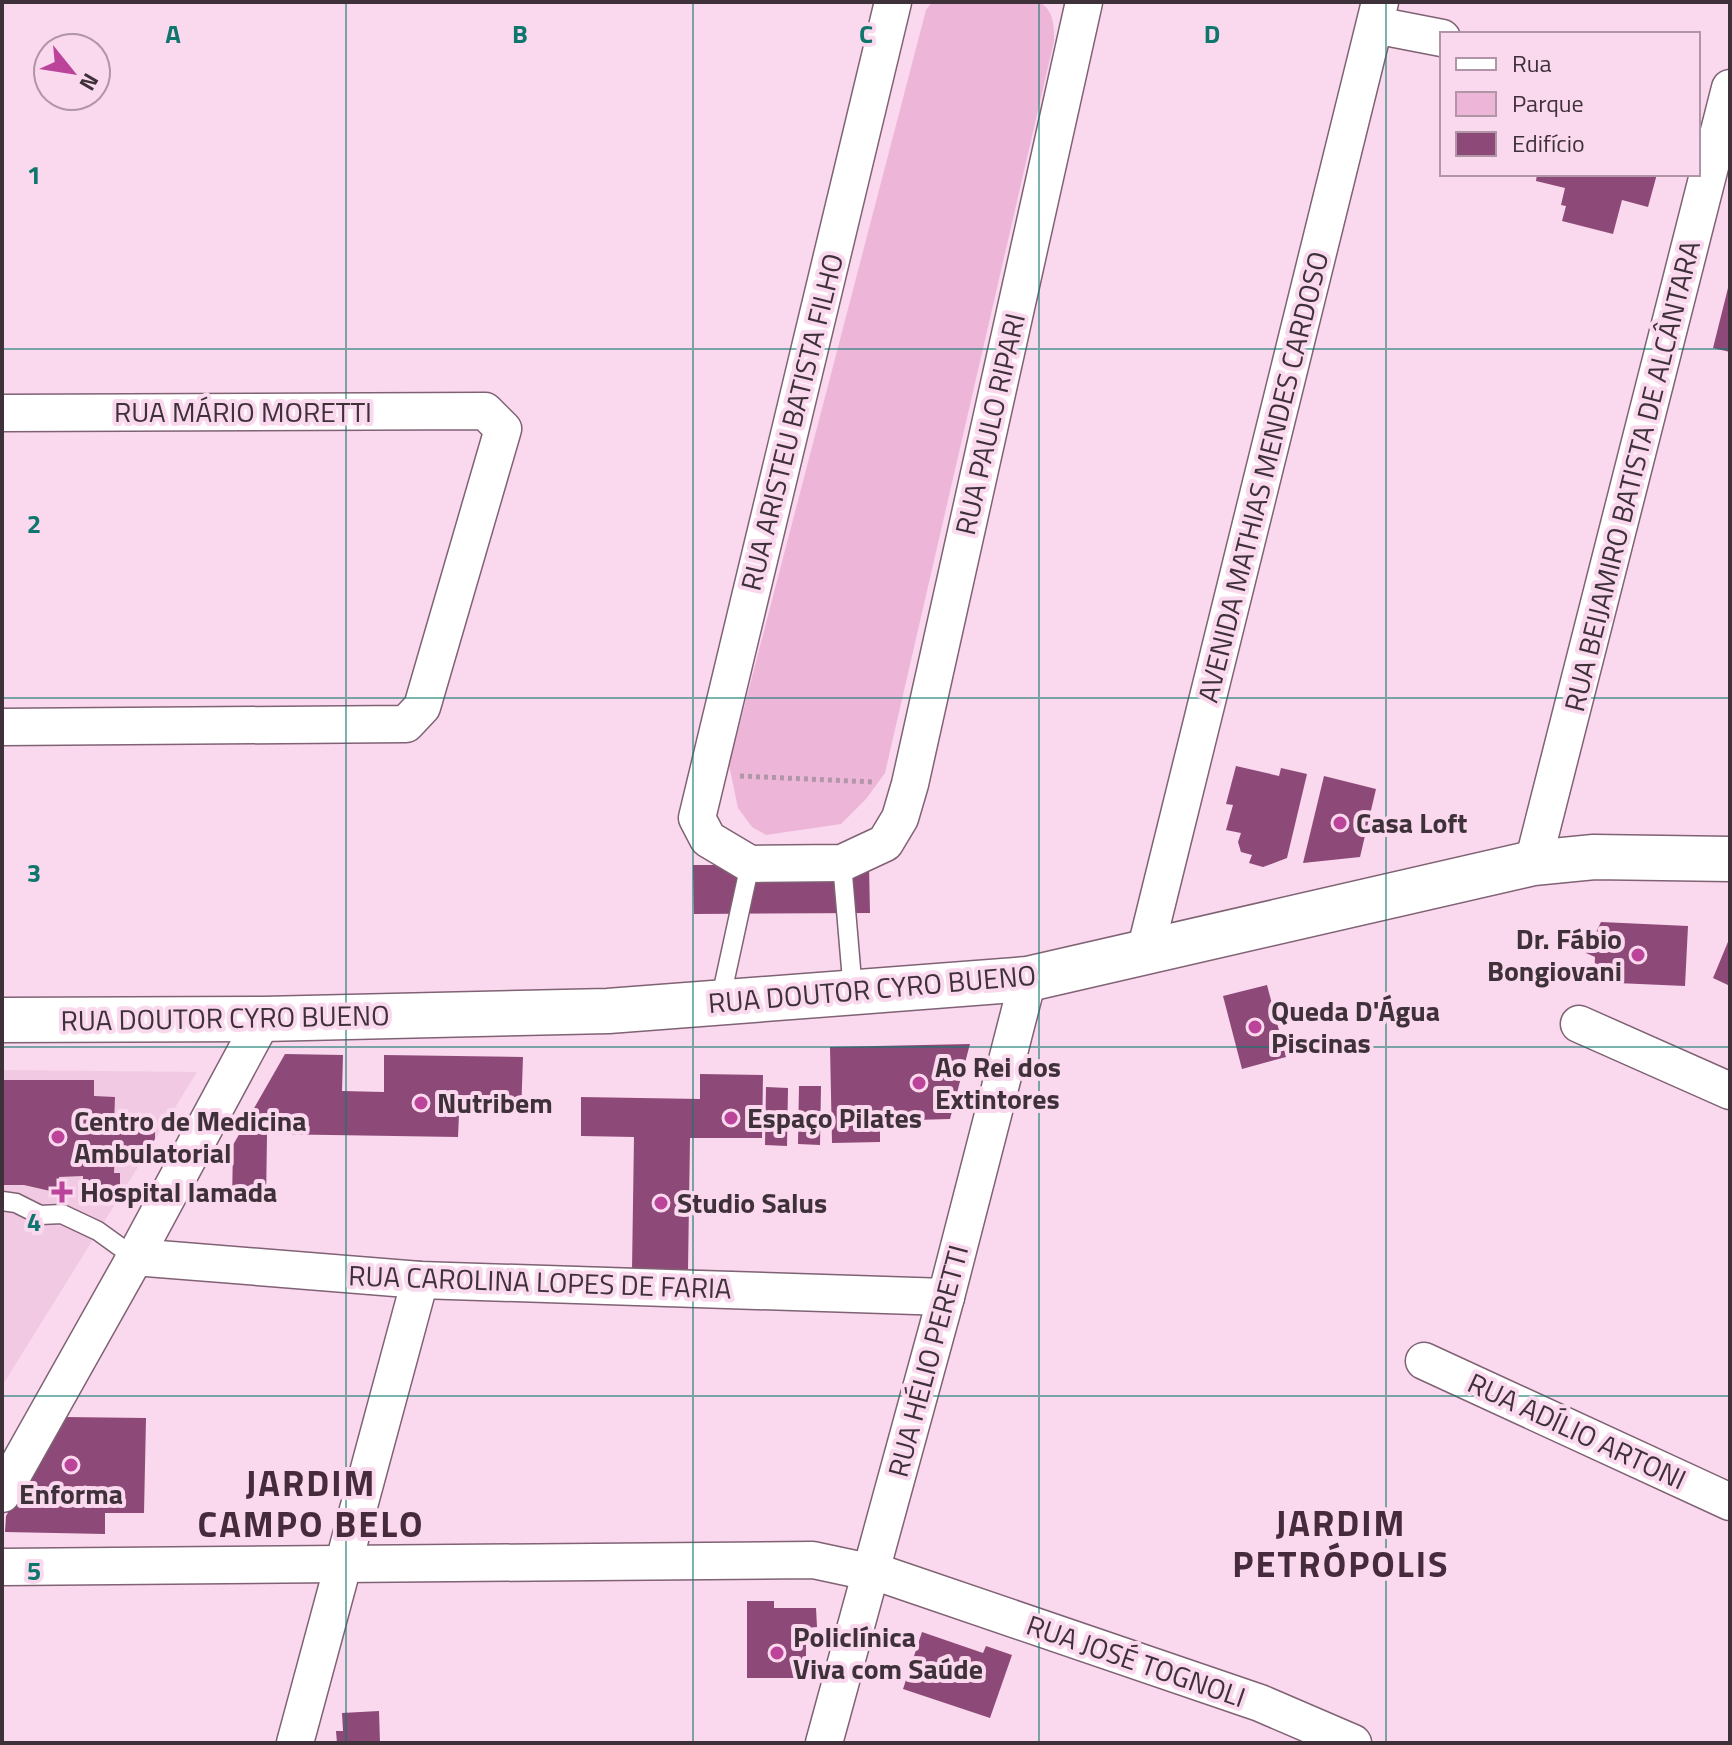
<svg xmlns="http://www.w3.org/2000/svg" width="1732" height="1745" viewBox="0 0 1732 1745" font-family="'Titillium Web',sans-serif">
  <rect width="100%" height="100%" fill="#fad8ed"/>
  <!-- built -->
  <path fill="#f1c9e2" d="M2 1070 197 1072 2 1386Z"/>
  <!-- green -->
  <path fill="#edb6d9" d="M932 2H1040C1054 12 1054 25 1054 41L885 773 866 799 841 824 766 835 752 827 738 808 729 765 926 10Z"/>
  <!-- building -->
  <g fill="#8d4a78">
    <path d="M1537 174H1657L1648 207 1622 200 1613 234 1562 221 1566 206 1561 205 1565 188 1536 181Z"/>
    <path d="M1729 284 1730 285V352L1713 348Z"/>
    <path d="M1236 766 1279 776 1281 768 1307 774 1287 858 1263 867 1249 863 1252 855 1241 852 1238 842 1241 833 1226 830 1233 805 1226 804Z"/>
    <path d="M1324 776 1376 789 1360 857 1303 863Z"/>
    <path d="M693 865H869L870 913 694 914Z"/>
    <path d="M1601 922 1688 926 1685 986 1594 982 1595 957 1586 953Z"/>
    <path d="M1730 937V986L1713 978Z"/>
    <path d="M1267 985 1286 1057 1242 1069 1223 996Z"/>
    <path d="M970 1044 950 1119 880 1121V1142L832 1143 830 1047Z"/>
    <path d="M285 1054 343 1055 342 1091 384 1092V1055L523 1057 521 1114H459L458 1137 267 1134 266 1204 232 1203 233 1145Z"/>
    <path d="M700 1074 763 1075 762 1138H690L688 1269H632L634 1137 581 1136V1097L700 1099Z"/>
    <path d="M2 1080H94V1096L115 1097 114 1125H155V1139L139 1161 131 1163H125V1149H115L114 1173H120V1193H83V1176L59 1177V1193L24 1185H2Z"/>
    <path d="M799 1086H821L820 1145 798 1144Z"/>
    <path d="M766 1087 788 1088 787 1146 765 1145Z"/>
    <path d="M64 1417 146 1418 144 1513H105V1534L5 1532 6 1516Z"/>
    <path d="M747 1601H774V1608H816L817 1627 806 1628V1678H747Z"/>
    <path d="M922 1632 983 1653 986 1646 1012 1655 990 1718 903 1689Z"/>
    <path d="M379 1711 380 1743H337L336 1731H343L342 1713Z"/>
  </g>
  <g fill="none" stroke-linecap="round" stroke-linejoin="round">
    <!-- service casing -->
    <g stroke="#7f6274" stroke-width="21">
      <g id="service">
        <path d="M842 863 853 992"/>
        <path d="M720 1002 750 864"/>
        <path d="M2 1201 16 1203 40 1215 62 1214 98 1231 134 1257"/>
      </g>
    </g>
    <!-- minor casing -->
    <g stroke="#7f6274" stroke-width="39">
      <g id="minor">
        <path d="M893 2 697 818 708 839 750 864 842 863 885 843 900 818 910 784 1084 2"/>
        <path d="M1375 25 1442 38"/>
        <path d="M2 413 485 411 503 429 422 707 406 724 2 727"/>
        <path d="M1533 863 1730 88"/>
        <path d="M1145 952 1380 2"/>
        <path d="M1579 1024 1730 1091"/>
        <path d="M134 1257 420 1280 946 1297"/>
        <path d="M1424 1361 1730 1502"/>
        <path d="M2 1494 129 1268 263 1019"/>
        <path d="M2 1567 813 1560 888 1576 1260 1703 1353 1743"/>
        <path d="M295 1743 420 1280"/>
        <path d="M824 1743 946 1297 1028 979"/>
      </g>
    </g>
    <!-- tertiary casing -->
    <g stroke="#7f6274" stroke-width="47">
      <path id="tertiary" d="M2 1020 263 1019 608 1011 1028 979 1533 863 1594 857 1730 859"/>
    </g>
    <!-- path -->
    <path stroke="#b096a6" stroke-width="5" stroke-dasharray="4 4" stroke-linecap="butt" d="M740 776 874 782"/>
    <!-- service -->
    <use href="#service" stroke="#fff" stroke-width="18"/>
    <!-- minor -->
    <use href="#minor" stroke="#fff" stroke-width="36"/>
    <!-- tertiary -->
    <use href="#tertiary" stroke="#fff" stroke-width="44"/>
  </g>
  <!-- grid -->
  <path fill="none" stroke="#0f766e" stroke-width="2" stroke-opacity="0.55" d="M346 2V1743M693 2V1743M1039 2V1743M1386 2V1743M2 349H1730M2 698H1730M2 1047H1730M2 1396H1730"/>
  <!-- markers -->
  <g fill="#bb449a" stroke="#fad8ed" stroke-width="3">
    <circle cx="1340" cy="823" r="8"/>
    <circle cx="1638" cy="955" r="8"/>
    <circle cx="1255" cy="1027" r="8"/>
    <circle cx="919" cy="1083" r="8"/>
    <circle cx="421" cy="1103" r="8"/>
    <circle cx="731" cy="1118" r="8"/>
    <circle cx="58" cy="1137" r="8"/>
    <path d="M58 1180h8v8h8v8h-8v8h-8v-8h-8v-8h8z"/>
    <circle cx="661" cy="1203" r="8"/>
    <circle cx="71" cy="1465" r="8"/>
    <circle cx="777" cy="1653" r="8"/>
  </g>
  <g text-anchor="middle" stroke-width="8" stroke-linejoin="round" paint-order="stroke">
    <!-- street labels -->
    <g font-size="28" fill="#3e313a" stroke="#fad8ed">
      <text x="243" y="422">RUA MÁRIO MORETTI</text>
      <text transform="translate(792 422) rotate(-76)" y="10">RUA ARISTEU BATISTA FILHO</text>
      <text transform="translate(990 424) rotate(-77)" y="10">RUA PAULO RIPARI</text>
      <text transform="translate(1632 476) rotate(-76)" y="10">RUA BEIJAMIRO BATISTA DE ALCÂNTARA</text>
      <text transform="translate(1263 477) rotate(-76)" y="10">AVENIDA MATHIAS MENDES CARDOSO</text>
      <text transform="translate(872 989) rotate(-5)" y="10">RUA DOUTOR CYRO BUENO</text>
      <text transform="translate(225 1018) rotate(-1)" y="10">RUA DOUTOR CYRO BUENO</text>
      <text transform="translate(540 1282) rotate(2)" y="10">RUA CAROLINA LOPES DE FARIA</text>
      <text transform="translate(928 1361) rotate(-75)" y="10">RUA HÉLIO PERETTI</text>
      <text transform="translate(1577 1431) rotate(25)" y="10">RUA ADÍLIO ARTONI</text>
      <text transform="translate(1136 1661) rotate(19)" y="10">RUA JOSÉ TOGNOLI</text>
    </g>
    <!-- poi labels -->
    <g font-size="28" font-weight="bold" fill="#3e313a" stroke="#fad8ed" text-anchor="start">
      <text x="1356" y="833">Casa Loft</text>
      <text x="1622" y="949" text-anchor="end">Dr. Fábio<tspan x="1622" dy="32">Bongiovani</tspan></text>
      <text x="1271" y="1021">Queda D'Água<tspan x="1271" dy="32">Piscinas</tspan></text>
      <text x="935" y="1077">Ao Rei dos<tspan x="935" dy="32">Extintores</tspan></text>
      <text x="437" y="1113">Nutribem</text>
      <text x="747" y="1128">Espaço Pilates</text>
      <text x="74" y="1131">Centro de Medicina<tspan x="74" dy="32">Ambulatorial</tspan></text>
      <text x="80" y="1202">Hospital Iamada</text>
      <text x="677" y="1213">Studio Salus</text>
      <text x="71" y="1504" text-anchor="middle">Enforma</text>
      <text x="793" y="1647">Policlínica<tspan x="793" dy="32">Viva com Saúde</tspan></text>
    </g>
    <!-- district labels -->
    <g font-size="36" font-weight="bold" letter-spacing="2" fill="#452b3c" stroke="#fad8ed">
      <text x="311" y="1496">JARDIM<tspan x="311" dy="41">CAMPO BELO</tspan></text>
      <text x="1341" y="1536">JARDIM<tspan x="1341" dy="41">PETRÓPOLIS</tspan></text>
    </g>
  </g>
  <g font-size="26" text-anchor="middle" font-weight="bold" fill="#0f766e" stroke="#fad8ed" stroke-width="8" stroke-linejoin="round" paint-order="stroke">
    <text x="173" y="43">A</text>
    <text x="520" y="43">B</text>
    <text x="866" y="43">C</text>
    <text x="1212" y="43">D</text>
    <text x="34" y="184">1</text>
    <text x="34" y="533">2</text>
    <text x="34" y="882">3</text>
    <text x="34" y="1231">4</text>
    <text x="34" y="1580">5</text>
  </g>
  <!-- border -->
  <rect width="1732" height="1745" fill="none" stroke="#3e313a" stroke-width="8"/>
  <!-- legend -->
  <rect x="1440" y="32" width="260" height="144" fill="#fad8ed" stroke="#af95a5" stroke-width="2"/>
  <rect x="1456" y="58" width="40" height="12" fill="#ffffff" stroke="#af95a5" stroke-width="2"/>
  <text x="1512" y="72" font-size="24" fill="#3e313a">Rua</text>
  <rect x="1456" y="92" width="40" height="24" fill="#edb6d9" stroke="#af95a5" stroke-width="2"/>
  <text x="1512" y="112" font-size="24" fill="#3e313a">Parque</text>
  <rect x="1456" y="132" width="40" height="24" fill="#8d4a78" stroke="#af95a5" stroke-width="2"/>
  <text x="1512" y="152" font-size="24" fill="#3e313a">Edifício</text>
  <!-- north arrow -->
  <g transform="translate(72 72) rotate(120)"><circle r="38" fill="#fad8ed" stroke="#af95a5" stroke-width="2"/>
  <path d="M0-6L14 30L0 20L-14 30Z" fill="#bb449a"/>
  <text y="-12" font-size="22" font-weight="bold" text-anchor="middle" fill="#3e313a">N</text>
  </g>
</svg>
